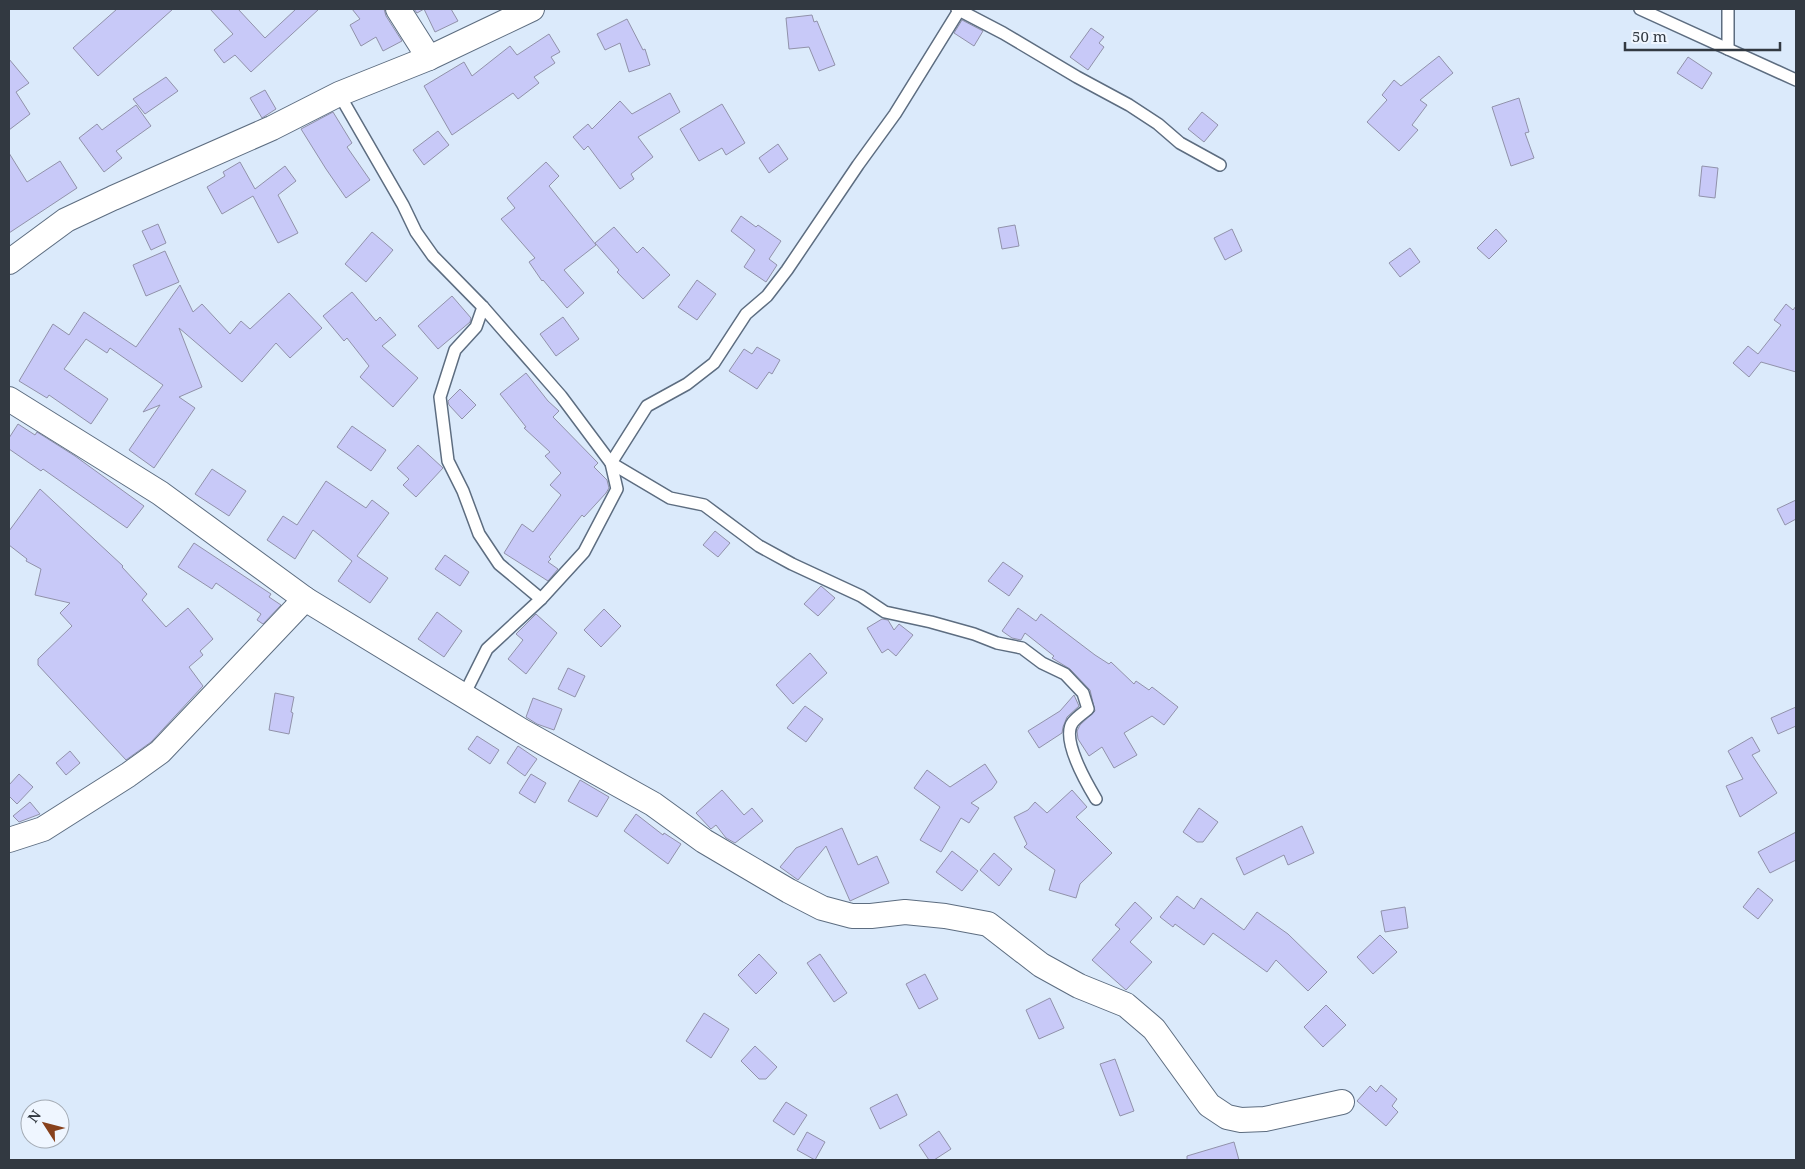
<svg xmlns="http://www.w3.org/2000/svg" width="1805" height="1169" viewBox="0 0 1805 1169" font-family="'Noto Serif',serif">
  <rect width="100%" height="100%" fill="#dbeafb"/>
  <!-- building -->
  <g fill="#c8c9f8" stroke="#9192aa">
    <path d="M117 9H173L98 76 73 48Z"/>
    <path d="M210 9H238L265 38 296 9H319L251 72 235 55 224 63 214 50 233 34Z"/>
    <path d="M352 9H384L386 16 402 41 383 51 376 37 361 46 350 25 360 19Z"/>
    <path d="M414 9H451L458 21 435 32 424 9 417 13Z"/>
    <path d="M812 15 814 22 817 21 835 65 819 71 809 47 789 49 786 18Z"/>
    <path d="M627 19 643 50 645 49 650 65 629 72 620 43 605 50 597 34Z"/>
    <path d="M962 20 983 31 974 46 954 33Z"/>
    <path d="M1091 28 1104 37 1099 43 1104 47 1088 70 1070 57Z"/>
    <path d="M549 34 560 52 551 57 555 63 534 77 539 83 518 99 513 93 452 135 424 86 464 62 472 76 510 46 517 55Z"/>
    <path d="M1439 56 1453 73 1420 100 1427 105 1412 125 1418 130 1399 151 1367 122 1387 100 1382 95 1394 80 1401 86Z"/>
    <path d="M1688 57 1712 73 1702 89 1677 73Z"/>
    <path d="M9 59 29 83 16 92 30 114 9 130Z"/>
    <path d="M166 77 178 91 145 114 133 99Z"/>
    <path d="M265 90 276 109 262 118 250 98Z"/>
    <path d="M670 93 680 112 638 137 653 157 631 174 634 179 620 189 588 146 584 150 573 137 588 124 592 129 620 101 632 114Z"/>
    <path d="M1519 98 1529 132 1525 133 1534 158 1511 166 1492 107Z"/>
    <path d="M722 104 745 143 726 155 722 148 699 161 680 129Z"/>
    <path d="M136 105 151 126 116 151 122 158 104 172 79 138 97 124 102 130Z"/>
    <path d="M333 112 352 143 347 147 370 180 346 198 326 169 301 129Z"/>
    <path d="M1202 112 1218 125 1204 142 1188 129Z"/>
    <path d="M438 131 449 145 424 165 413 150Z"/>
    <path d="M778 144 788 159 769 173 759 158Z"/>
    <path d="M9 153 27 182 60 161 77 188 9 233Z"/>
    <path d="M240 162 255 189 285 166 296 181 278 195 298 233 278 243 253 196 222 214 207 187 225 176 223 172Z"/>
    <path d="M546 162 559 176 549 186 596 245 564 270 584 293 567 308 543 280 542 281 529 262 535 258 501 219 515 208 507 198Z"/>
    <path d="M1702 166 1718 168 1715 198 1699 196Z"/>
    <path d="M741 216 756 227 758 225 781 241 769 259 777 265 766 282 744 267 755 250 731 231Z"/>
    <path d="M158 224 166 243 151 250 142 231Z"/>
    <path d="M1015 225 1019 246 1002 249 998 228Z"/>
    <path d="M614 227 637 253 643 247 670 275 643 299 617 272 619 270 595 243Z"/>
    <path d="M1232 229 1242 251 1225 260 1214 238Z"/>
    <path d="M1496 229 1507 241 1489 259 1477 248Z"/>
    <path d="M372 232 393 250 366 282 345 264Z"/>
    <path d="M1410 248 1420 262 1400 277 1389 263Z"/>
    <path d="M165 251 179 282 146 296 133 265Z"/>
    <path d="M697 280 716 294 697 320 678 307Z"/>
    <path d="M180 285 193 312 202 304 230 334 241 321 250 329 289 293 322 328 290 358 276 343 242 382 179 328 202 387 179 397 195 408 154 468 129 450 160 405 143 412 163 385 110 348 107 353 86 339 64 369 108 399 91 424 49 395 47 398 19 381 53 324 69 335 84 312 136 347Z"/>
    <path d="M352 292 376 321 380 317 396 335 382 346 418 378 393 407 360 377 369 366 347 338 344 341 323 316Z"/>
    <path d="M452 296 471 318 470 322 438 349 418 326Z"/>
    <path d="M1786 304 1793 310 1796 306V372L1761 362 1749 377 1733 363 1748 346 1758 354 1781 325 1774 320Z"/>
    <path d="M563 317 579 339 556 356 540 334Z"/>
    <path d="M757 347 780 360 772 374 769 372 757 389 729 371 744 349 752 354Z"/>
    <path d="M526 373 548 401 559 411 553 417 598 463 594 467 607 480 609 488 606 493 584 517 582 515 549 557 551 559 548 562 558 569 548 581 504 553 522 524 533 532 561 495 550 485 561 473 545 456 550 452 524 428 526 427 500 394Z"/>
    <path d="M460 389 476 405 462 419 449 405 448 401Z"/>
    <path d="M18 424 35 435 37 432 75 456 144 506 127 528 43 469 41 471 9 449V438Z"/>
    <path d="M352 426 386 450 371 471 337 447Z"/>
    <path d="M418 445 443 468 416 497 403 485 409 479 397 468Z"/>
    <path d="M212 469 246 491 229 516 195 494Z"/>
    <path d="M326 481 366 508 372 500 389 513 357 556 388 578 370 603 338 581 352 561 313 530 295 559 267 540 283 516 297 525Z"/>
    <path d="M40 489 123 566 122 567 147 594 142 600 166 627 188 608 213 639 200 651 203 655 189 667 203 686 151 742 126 760 38 665V659L72 626 60 613 70 603 35 595 41 569 26 561 27 559 9 545V531Z"/>
    <path d="M1796 500V519L1785 525 1777 509Z"/>
    <path d="M715 531 730 543 718 557 703 545Z"/>
    <path d="M194 543 271 594 269 597 281 605 263 624 257 620 261 614 216 583 212 589 178 567Z"/>
    <path d="M445 555 469 572 460 586 435 569Z"/>
    <path d="M1003 562 1023 576 1009 596 988 581Z"/>
    <path d="M821 586 835 598 818 616 804 604Z"/>
    <path d="M1018 608 1036 621 1041 614 1095 655 1109 664 1111 662 1134 684 1136 681 1149 690 1152 687 1178 707 1164 725 1152 716 1124 733 1137 755 1114 768 1102 747 1089 756 1078 739 1077 731 1080 725 1095 711 1090 690 1070 669 1052 658 1054 656 1025 633 1021 640 1012 638 1002 631Z"/>
    <path d="M604 609 621 626 601 647 584 630Z"/>
    <path d="M437 612 462 631 444 657 418 639Z"/>
    <path d="M536 614 557 633 526 674 508 659 523 640 516 634Z"/>
    <path d="M882 619 888 620 894 630 899 624 913 635 896 656 888 649 882 653 867 628Z"/>
    <path d="M810 653 827 673 793 704 776 685Z"/>
    <path d="M568 668 585 676 575 697 558 689Z"/>
    <path d="M275 693 294 697 291 712 293 713 289 734 269 730Z"/>
    <path d="M1074 695 1079 706 1067 717 1063 727 1062 733 1039 748 1028 731 1060 711Z"/>
    <path d="M533 698 562 709 554 730 537 724 526 717Z"/>
    <path d="M805 706 823 719 806 742 787 728Z"/>
    <path d="M1796 707V726L1778 734 1771 718Z"/>
    <path d="M477 736 499 750 490 764 468 749Z"/>
    <path d="M1752 737 1760 751 1752 755 1777 793 1740 817 1726 786 1743 779 1728 751Z"/>
    <path d="M518 746 537 759 525 776 507 763Z"/>
    <path d="M70 751 80 763 66 775 56 763Z"/>
    <path d="M985 764 997 782 992 789 971 803 979 808 969 823 961 818 941 852 920 840 940 807 914 788 927 770 950 787Z"/>
    <path d="M19 774 33 787 17 804 9 796V785Z"/>
    <path d="M531 774 546 783 535 803 519 793Z"/>
    <path d="M580 780 609 797 597 817 568 801Z"/>
    <path d="M722 790 744 815 752 808 763 821 735 843 726 838 716 825 711 829 710 828 696 813Z"/>
    <path d="M1072 790 1087 807 1076 817 1112 853 1080 884 1076 898 1049 890 1055 870 1024 847 1027 844 1014 817 1028 810 1035 802 1047 813Z"/>
    <path d="M30 802 40 814 19 822 13 816Z"/>
    <path d="M1199 808 1218 822 1203 842H1197L1183 832Z"/>
    <path d="M636 814 663 835 664 833 681 844 668 864 624 831Z"/>
    <path d="M1302 826 1314 853 1288 865 1284 855 1244 875 1236 858Z"/>
    <path d="M842 828 858 865 877 856 889 883 850 901 826 846 798 880 780 867 796 848Z"/>
    <path d="M1796 832V860L1770 873 1758 852Z"/>
    <path d="M952 851 978 871 962 891 936 872Z"/>
    <path d="M994 853 1012 869 999 886 980 870Z"/>
    <path d="M1758 888 1773 900 1758 919 1743 907Z"/>
    <path d="M1177 896 1194 909 1201 898 1244 930 1257 912 1288 934 1327 972 1308 991 1276 960 1267 972 1213 933 1204 945 1175 924 1173 927 1160 917Z"/>
    <path d="M1135 902 1152 918 1130 942 1152 962 1126 990 1092 960 1120 929 1115 925Z"/>
    <path d="M1405 907 1408 928 1385 932 1381 911Z"/>
    <path d="M1380 935 1397 952 1373 974 1357 957Z"/>
    <path d="M759 954 777 973 756 994 738 975Z"/>
    <path d="M820 954 847 993 834 1002 807 963Z"/>
    <path d="M925 974 938 999 919 1009 906 984Z"/>
    <path d="M1050 998 1064 1028 1039 1039 1026 1010Z"/>
    <path d="M1326 1005 1346 1025 1323 1047 1304 1027Z"/>
    <path d="M704 1013 729 1029 711 1058 686 1041Z"/>
    <path d="M755 1046 777 1067 766 1079H759L741 1061Z"/>
    <path d="M1115 1059 1134 1111 1120 1116 1100 1064Z"/>
    <path d="M1381 1085 1397 1099 1392 1106 1398 1112 1386 1126 1357 1101 1370 1086 1376 1092Z"/>
    <path d="M897 1094 907 1115 880 1129 870 1108Z"/>
    <path d="M786 1102 807 1115 794 1135 773 1121Z"/>
    <path d="M939 1131 951 1149 934 1160H929L919 1145Z"/>
    <path d="M807 1132 825 1142 815 1160 797 1150Z"/>
    <path d="M1234 1142 1239 1160H1187V1156Z"/>
  </g>
  <g fill="none" stroke-linecap="round" stroke-linejoin="round">
    <!-- service casing -->
    <g stroke="#5d6d80" stroke-width="14">
      <g id="service">
        <path d="M957 9 1003 33 1077 77 1129 105 1158 124 1180 143 1220 165"/>
        <path d="M1640 9 1796 80"/>
        <path d="M1728 9V49"/>
        <path d="M339 94 403 205 416 232 433 256 483 307 561 396 611 463 670 498 704 505 759 546 792 564 861 596 885 612 931 622 974 634 997 643 1022 648 1042 663 1065 674 1083 693 1088 709C1083 713 1077 717 1073 722 1060 738 1087 784 1096 799"/>
        <path d="M483 307 476 327 455 350 440 397 448 461 463 491 479 534 499 564 541 599"/>
        <path d="M464 695 487 649 541 599 584 552 617 489 611 463 647 406 687 384 714 363 746 314 767 296 787 270 858 165 895 114 960 9"/>
      </g>
    </g>
    <!-- minor casing -->
    <g stroke="#5d6d80" stroke-width="26">
      <g id="minor">
        <path d="M398 9 429 58"/>
        <path d="M9 262 66 220 113 198 272 128 339 94 429 58 532 9"/>
        <path d="M9 399 160 493 305 599 522 731 653 804 704 841 789 891 822 908 852 916H871L905 912 945 916 988 924 1041 965 1079 986 1126 1005 1154 1029 1209 1105 1227 1117 1241 1120 1265 1119 1342 1102"/>
        <path d="M9 840 43 829 128 775 160 752 305 599"/>
      </g>
    </g>
    <!-- service -->
    <use href="#service" stroke="#fff" stroke-width="11"/>
    <!-- minor -->
    <use href="#minor" stroke="#fff" stroke-width="24"/>
  </g>
  <!-- border -->
  <rect width="1805" height="1169" fill="none" stroke="#323941" stroke-width="20"/>
  <!-- north arrow -->
  <g transform="translate(45 1124) rotate(306)"><circle r="24" fill="#eff6ff" stroke="#a3aab3"/>
  <path d="M0-4L9 19L0 12L-9 19Z" fill="#87411c"/>
  <text y="-8" font-size="14" font-weight="bold" text-anchor="middle" fill="#323941">N</text>
  </g>
  <!-- scale -->
  <path d="M1625 42v8h155v-8" fill="none" stroke="#323941" stroke-width="2.5"/>
  <text x="1632" y="42" font-size="15" fill="#323941" stroke="#eff6ff" stroke-width="4" paint-order="stroke">50 m</text>
</svg>
